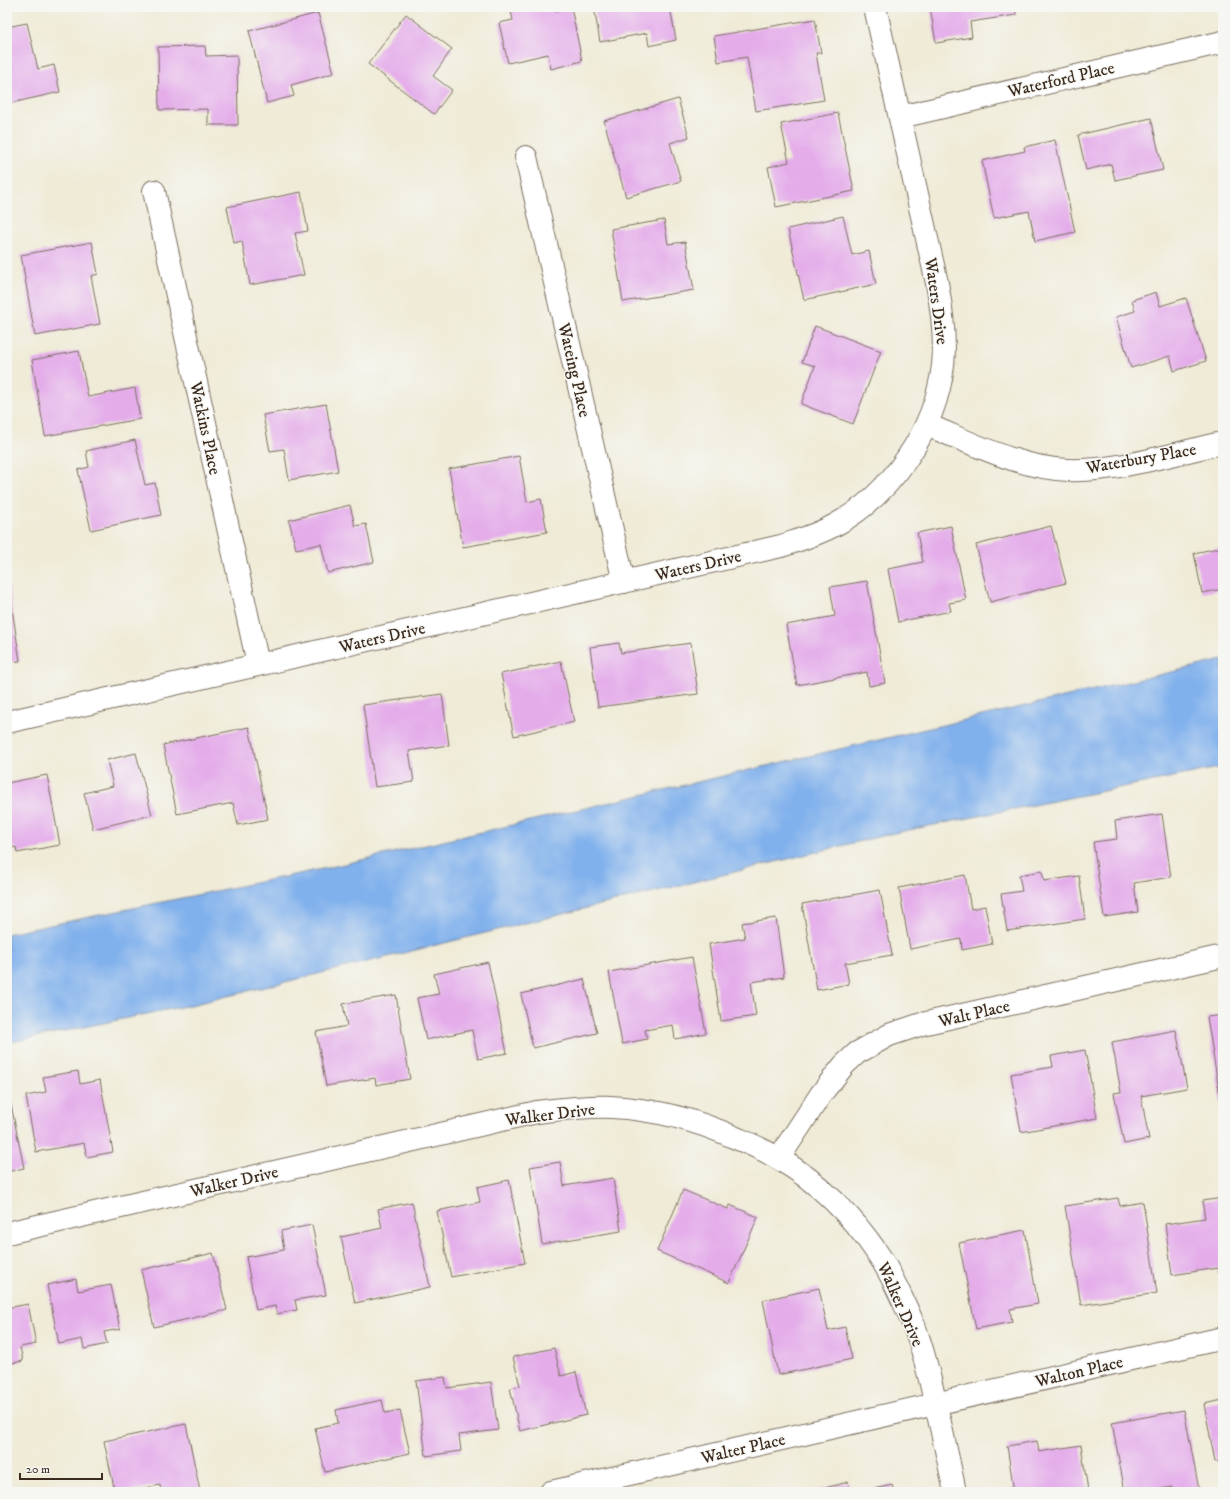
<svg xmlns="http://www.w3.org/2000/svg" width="1230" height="1499" viewBox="0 0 1230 1499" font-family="'IM FELL DW Pica',serif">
  <rect width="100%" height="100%" fill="#f6f6f2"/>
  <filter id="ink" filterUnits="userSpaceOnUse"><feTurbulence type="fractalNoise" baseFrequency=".025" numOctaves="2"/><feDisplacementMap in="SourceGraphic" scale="8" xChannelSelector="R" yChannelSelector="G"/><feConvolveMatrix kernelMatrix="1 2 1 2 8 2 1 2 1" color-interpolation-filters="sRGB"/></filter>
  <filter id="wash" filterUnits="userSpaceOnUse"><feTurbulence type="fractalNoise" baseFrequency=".012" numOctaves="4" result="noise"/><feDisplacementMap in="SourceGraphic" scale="16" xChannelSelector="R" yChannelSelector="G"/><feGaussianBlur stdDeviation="0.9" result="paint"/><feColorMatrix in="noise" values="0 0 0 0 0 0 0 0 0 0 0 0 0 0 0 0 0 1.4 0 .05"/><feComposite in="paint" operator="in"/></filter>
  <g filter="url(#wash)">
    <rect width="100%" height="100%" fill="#efebd7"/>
    <!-- water -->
    <path fill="#81b1ec" stroke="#5e6e85" d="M1223 660V767L894 833 195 1004 7 1043V934L327 868Z"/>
    <g id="blocks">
      <!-- building -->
      <g fill="#e4adea">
        <path d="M510 7H555L556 11 571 7 582 61 551 69 548 54 508 63 499 23 513 20Z"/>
        <path d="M594 7H670L676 40 649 46 647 33 600 42Z"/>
        <path d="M930 7H1015L1016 15 970 22 972 37 936 43Z"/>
        <path d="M318 13 334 73 291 85 294 96 267 103 249 31Z"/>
        <path d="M406 14 452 49 433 76 452 90 434 114 368 64Z"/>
        <path d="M815 19 821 53H816L824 100 756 111 747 57 718 62 714 36Z"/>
        <path d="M27 23 38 69 54 65 60 92 7 104V27Z"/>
        <path d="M205 46 206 56 237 55 238 125H208V109L159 110 158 47Z"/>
        <path d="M678 99 689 137 670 143 681 181 626 197 604 121Z"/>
        <path d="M838 113 854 191 776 207 768 167 789 162 781 124Z"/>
        <path d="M1151 118 1163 170 1115 180 1111 164 1086 170 1078 135Z"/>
        <path d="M1055 140 1075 232 1035 241 1029 211 994 218 982 161 1025 151 1024 147Z"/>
        <path d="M301 192 308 231 295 233 304 275 250 285 242 241 234 243 227 207Z"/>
        <path d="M843 216 852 255 869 251 876 284 804 300 788 229Z"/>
        <path d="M664 220 668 244 685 242 694 290 623 302 611 229Z"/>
        <path d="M92 242 98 274 91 276 100 324 35 336 21 255Z"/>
        <path d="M1156 292 1160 306 1186 298 1206 361 1174 371 1170 356 1131 368 1116 317 1135 311 1132 300Z"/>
        <path d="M815 326 881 351 853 424 801 404 815 366 802 362Z"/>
        <path d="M79 351 88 397 135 388 140 419 45 436 32 360Z"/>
        <path d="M326 404 338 471 289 480 284 449 270 451 263 415Z"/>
        <path d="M135 440 145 485 155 483 161 515 91 530 78 470 89 467 86 451Z"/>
        <path d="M519 456 527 502 541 499 547 532 463 547 449 469Z"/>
        <path d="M350 505 355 526 366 524 374 562 328 573 321 544 296 549 289 520Z"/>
        <path d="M951 526 966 600 949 603 951 611 898 622 888 569 923 562 917 533Z"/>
        <path d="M1051 526 1066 583 990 602 976 545Z"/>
        <path d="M1223 547V589L1202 593 1194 553Z"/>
        <path d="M7 575 20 661 7 662Z"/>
        <path d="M867 581 885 683 869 686 867 672 797 685 786 625 835 616 830 587Z"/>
        <path d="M619 643 621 653 691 643 698 694 598 707 590 647Z"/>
        <path d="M561 661 574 722 514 736 501 674Z"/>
        <path d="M442 694 449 745 409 751 414 782 375 787 363 705Z"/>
        <path d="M249 727 268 819 238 825 233 803 177 814 163 745Z"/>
        <path d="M136 753 152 815 93 829 84 793 113 786 107 760Z"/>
        <path d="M47 775 60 845 17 853 16 847 7 849V783Z"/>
        <path d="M1162 814 1171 877 1134 883 1138 912 1104 917 1093 842 1117 839 1115 821Z"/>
        <path d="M1042 871 1044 881 1079 876 1085 919 1007 931 1001 894 1022 891 1019 875Z"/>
        <path d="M965 875 971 909 985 906 992 944 962 950 961 939 910 949 899 888Z"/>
        <path d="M880 890 892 955 845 963 849 984 817 990 802 904Z"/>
        <path d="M776 918 784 977 751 982 756 1016 721 1021 709 944 745 938 742 923Z"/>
        <path d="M692 957 706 1033 675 1039 673 1025 645 1030 647 1039 622 1044 609 972Z"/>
        <path d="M488 962 507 1053 478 1059 472 1030 426 1040 417 998 439 994 434 974Z"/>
        <path d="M584 979 597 1033 533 1048 521 994Z"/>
        <path d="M396 995 410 1079 376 1085 375 1078 326 1086 316 1032 347 1026 343 1004Z"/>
        <path d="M1223 1015V1109H1222L1207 1017Z"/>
        <path d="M1176 1030 1187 1088 1141 1096 1149 1139 1124 1144 1114 1093 1121 1092 1112 1042Z"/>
        <path d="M1085 1050 1097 1118 1021 1132 1011 1074 1053 1067 1051 1056Z"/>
        <path d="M78 1071 80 1084 100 1080 113 1152 87 1157 84 1143 36 1152 26 1096 46 1092 43 1077Z"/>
        <path d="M7 1085 24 1168 7 1172Z"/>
        <path d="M560 1162 564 1186 613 1178 621 1231 542 1244 530 1167Z"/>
        <path d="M509 1180 525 1263 451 1277 437 1211 480 1202 477 1187Z"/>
        <path d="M683 1190 728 1209 730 1205 758 1217 729 1283 657 1251Z"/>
        <path d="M1118 1198 1120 1206 1143 1202 1157 1293 1081 1305 1065 1206Z"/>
        <path d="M1223 1198V1273L1219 1274 1218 1268 1172 1275 1165 1224 1205 1218 1202 1201Z"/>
        <path d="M412 1202 430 1287 355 1303 341 1237 382 1228 378 1209Z"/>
        <path d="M312 1225 326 1295 295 1300 297 1310 277 1314 275 1306 256 1310 246 1257 284 1250 281 1231Z"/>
        <path d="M1025 1230 1038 1304 1010 1309 1012 1322 976 1329 959 1243Z"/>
        <path d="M213 1253 227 1310 154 1327 141 1270Z"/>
        <path d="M76 1279 78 1291 111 1285 120 1329 104 1332 107 1344 84 1349 82 1339 59 1344 47 1285Z"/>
        <path d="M819 1288 828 1331 845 1327 852 1359 778 1375 763 1300Z"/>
        <path d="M28 1304 36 1344 20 1347 23 1361 7 1364V1308Z"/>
        <path d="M554 1348 561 1376 576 1372 586 1415 520 1431 510 1388 520 1386 513 1357Z"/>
        <path d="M445 1377 447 1388 491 1382 498 1430 459 1435 461 1451 426 1456 416 1381Z"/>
        <path d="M382 1400 385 1413 400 1410 410 1453 325 1472 315 1428 338 1423 336 1410Z"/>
        <path d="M1223 1400V1460L1215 1462 1204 1404Z"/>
        <path d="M1184 1410 1199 1490 1187 1492H1173L1172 1487 1143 1492H1125L1112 1423Z"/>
        <path d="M186 1424 200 1491 161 1492 160 1485 126 1492H115L104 1441Z"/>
        <path d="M1037 1441 1039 1452 1081 1445 1088 1491 1014 1492 1007 1446Z"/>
        <path d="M848 1482 851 1492H817V1490Z"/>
        <path d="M892 1485 894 1492H864V1491Z"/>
      </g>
    </g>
  </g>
  <g filter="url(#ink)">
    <use href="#blocks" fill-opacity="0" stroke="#7a6e5f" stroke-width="1"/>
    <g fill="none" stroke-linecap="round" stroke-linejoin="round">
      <!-- street casing -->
      <g stroke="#7a6e5f" stroke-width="24">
        <g id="street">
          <path d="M900 117 1223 42"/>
          <path d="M526 157 624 582"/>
          <path d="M154 191 258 664"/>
          <path d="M927 425C972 443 1019 468 1068 470 1114 472 1173 454 1217 444"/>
          <path d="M7 722 781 546C799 540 817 535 835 525 891 495 936 429 943 365 946 338 942 310 937 283L875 7"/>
          <path d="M779 1158 821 1094 844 1065 857 1053 889 1035 922 1024 1223 956"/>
          <path d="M7 1233 537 1112C562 1109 586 1106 611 1107 654 1109 696 1120 736 1138 750 1144 765 1150 779 1159 818 1181 853 1217 878 1254 891 1273 900 1294 909 1314 920 1338 926 1363 932 1388 940 1423 948 1457 955 1492"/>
          <path d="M551 1492 1223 1338"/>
        </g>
      </g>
      <!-- street -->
      <use href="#street" stroke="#fff" stroke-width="22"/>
    </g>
  </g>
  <g text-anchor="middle" stroke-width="3" stroke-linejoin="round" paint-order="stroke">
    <!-- street labels -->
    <g font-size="17" fill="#3b2a1e" stroke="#f6f6f2">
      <text transform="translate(1061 79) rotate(-13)" y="6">Waterford Place</text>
      <text transform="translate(937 301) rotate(82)" y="6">Waters Drive</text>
      <text transform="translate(575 370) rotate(77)" y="6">Wateing Place</text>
      <text transform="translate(206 428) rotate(78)" y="6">Watkins Place</text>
      <text transform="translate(1141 458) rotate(-10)" y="6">Waterbury Place</text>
      <text transform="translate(698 565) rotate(-13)" y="6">Waters Drive</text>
      <text transform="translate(382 637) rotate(-13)" y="6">Waters Drive</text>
      <text transform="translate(974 1013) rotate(-13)" y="6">Walt Place</text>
      <text transform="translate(550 1114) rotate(-7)" y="6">Walker Drive</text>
      <text transform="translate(234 1181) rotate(-13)" y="6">Walker Drive</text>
      <text transform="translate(901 1304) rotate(66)" y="6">Walker Drive</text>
      <text transform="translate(1079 1371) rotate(-13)" y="6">Walton Place</text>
      <text transform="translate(743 1448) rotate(-13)" y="6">Walter Place</text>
    </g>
  </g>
  <!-- margin -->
  <rect width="1230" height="1499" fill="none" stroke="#f6f6f2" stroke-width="24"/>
  <!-- scale -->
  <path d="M20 1473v6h82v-6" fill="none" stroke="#3b2a1e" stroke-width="2"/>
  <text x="26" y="1473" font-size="12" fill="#3b2a1e" stroke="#f6f6f2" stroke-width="3" paint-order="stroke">20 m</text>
</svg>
